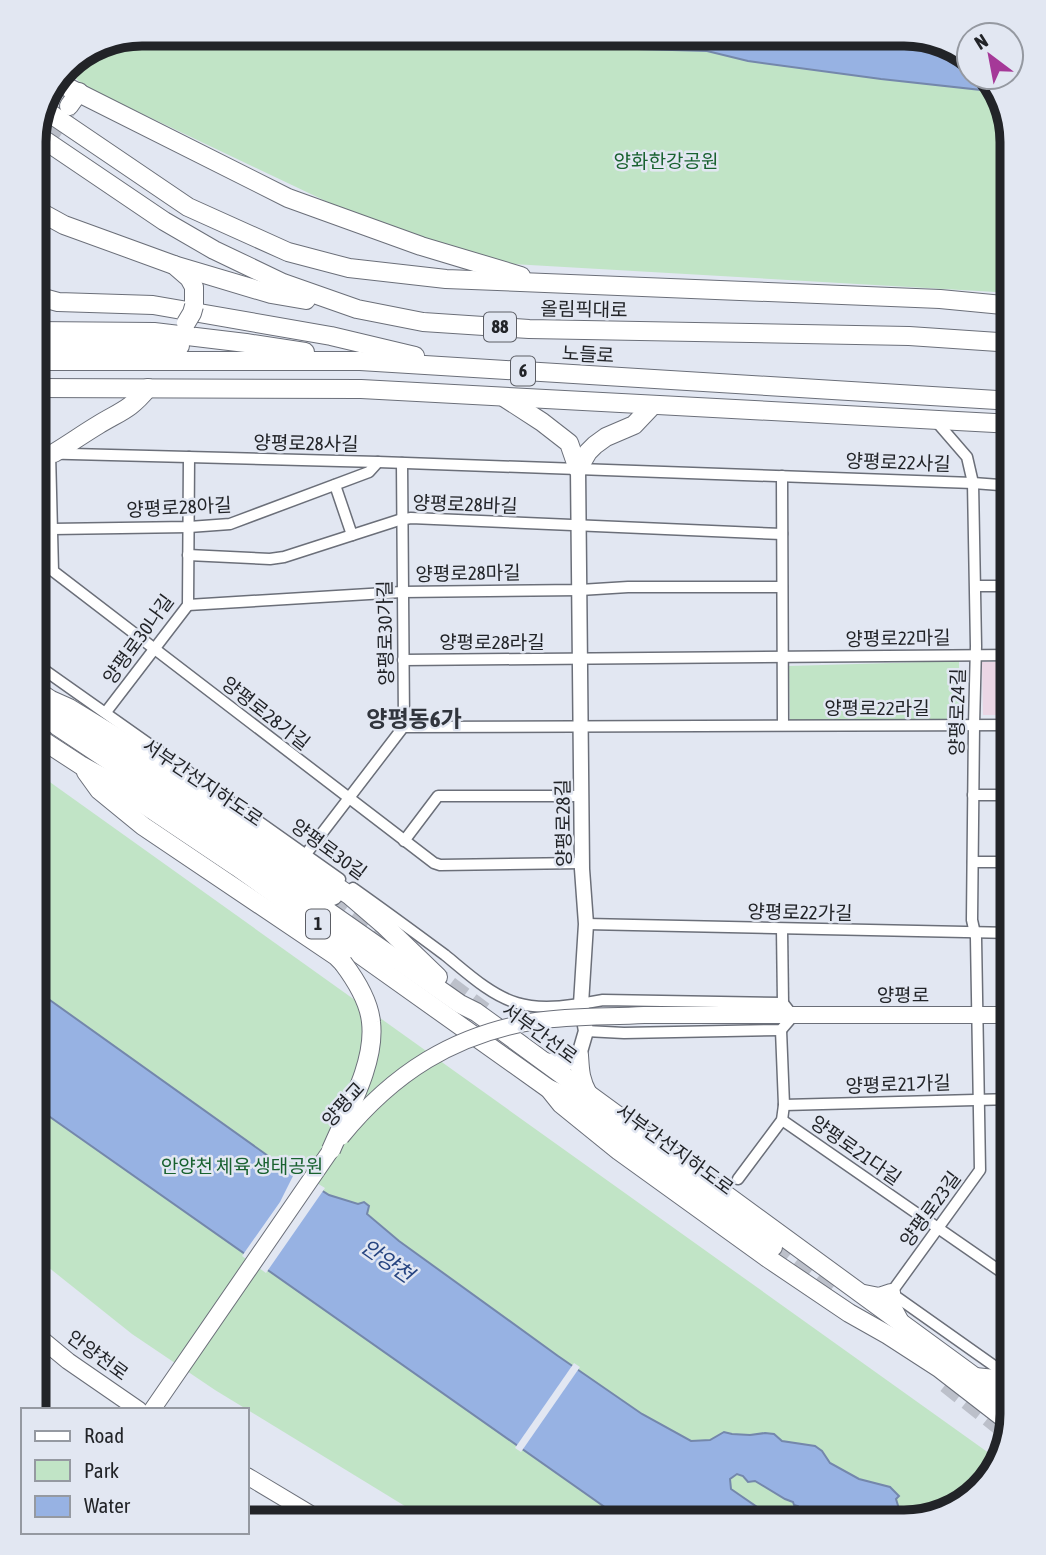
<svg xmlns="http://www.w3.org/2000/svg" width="1046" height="1555" viewBox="0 0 1046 1555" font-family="'Asap Condensed','Noto Sans KR',sans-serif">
  <rect width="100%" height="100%" fill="#e2e7f2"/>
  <!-- commercial -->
  <path fill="#ebd6e5" d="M982 662H1013V715H983Z"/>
  <!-- green -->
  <g fill="#c1e4c6">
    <path d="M141 33H437L568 47 707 51 748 61 881 79 1000 92 1013 141V293L495 263 336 206 84 86 64 68 65 65Z"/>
    <path d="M959 661 960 721 790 725 789 666Z"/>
    <path d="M33 770 1000 1461 998 1468 959 1508 905 1522H431L215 1390 132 1334 33 1255Z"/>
  </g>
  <!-- water -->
  <g fill="#97b2e3" stroke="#7487ab" stroke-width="2">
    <path d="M437 33H912L959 48 969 58V77H988L999 87 1000 92 881 79 748 61 707 51 568 47Z"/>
    <path d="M33 988 271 1158 329 1195 358 1204 364 1202 369 1206 367 1214 399 1241 558 1356 642 1414 691 1441 710 1440 724 1432 732 1434 750 1435 765 1433 774 1434 782 1441 815 1446 822 1451 830 1463 859 1479 890 1487 899 1496 896 1499 900 1512 897 1521 805 1522V1517L803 1514H801L798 1506 794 1505 793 1502 785 1499 755 1481 748 1482 743 1476 737 1474 730 1479 731 1489 773 1518 774 1522H626L33 1105Z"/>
  </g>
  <!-- pier -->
  <g fill="#e2e7f2">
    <path d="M296 1170 325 1188 266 1273 242 1256 280 1202Z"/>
    <path d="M574 1363 580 1367 521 1452 515 1448Z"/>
  </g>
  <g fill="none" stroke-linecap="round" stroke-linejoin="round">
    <!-- primary-tunnel -->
    <path stroke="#bcc0ca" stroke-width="18" stroke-dasharray="18 9" stroke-linecap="butt" d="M33 160 69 107"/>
    <!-- trunk-tunnel -->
    <g stroke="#bcc0ca" stroke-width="18" stroke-dasharray="18 9" stroke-linecap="butt">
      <path d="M333 896 386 937"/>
      <path d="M428 969 484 1011"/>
      <path d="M773 1247 831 1293"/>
      <path d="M946 1384 1008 1433"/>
    </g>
    <!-- minor casing -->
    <g stroke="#6b6f79" stroke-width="13">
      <g id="minor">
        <path d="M935 420 967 457 973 483 976 646 974 725 972 920 976 938 980 1170 891 1293 1007 1375 1013 1367"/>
        <path d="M33 453 378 462 973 483 1013 486"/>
        <path d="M50 453 53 571 434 863 440 865 582 863"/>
        <path d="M782 476 783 725"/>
        <path d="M335 485 352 535"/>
        <path d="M52 529 189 527 230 524 369 472 378 462"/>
        <path d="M188 555 270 559 284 557 399 520 411 518 782 534"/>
        <path d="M976 586H1013"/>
        <path d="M188 605 402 592 580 590 628 587H782"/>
        <path d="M403 660 1013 655"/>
        <path d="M33 662 340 879"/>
        <path d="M106 712 188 605 189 457"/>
        <path d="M403 727 1013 725"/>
        <path d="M973 795H1013"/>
        <path d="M404 841 438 796H581"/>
        <path d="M306 854 401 730 404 722 402 463"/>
        <path d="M973 862H1013"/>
        <path d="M353 888C384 910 414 932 445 955 466 972 490 995 517 1003 543 1011 576 1005 603 1000L783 1003 793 1016 781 1030 624 1033 586 1031"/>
        <path d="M586 924 1013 933"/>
        <path d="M782 929 783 1003"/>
        <path d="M784 1105 1013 1099"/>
        <path d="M782 1120 1013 1280"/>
        <path d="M738 1179 782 1120 784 1105 781 1030"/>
      </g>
    </g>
    <!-- tertiary casing -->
    <g stroke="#6b6f79" stroke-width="17">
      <path id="tertiary" d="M578 469 582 869 586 924 581 1004 586 1031 579 1055"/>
    </g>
    <!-- secondary casing -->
    <g stroke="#6b6f79" stroke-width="18">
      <g id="secondary">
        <path d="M644 1015H1013"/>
        <path d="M33 1332 68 1361 139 1410"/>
        <path d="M152 1410 331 1150"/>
        <path d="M247 1476 324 1522"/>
      </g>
    </g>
    <!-- primary casing -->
    <g stroke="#6b6f79" stroke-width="20">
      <g id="primary">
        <path d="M69 106 79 92"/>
        <path d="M33 208 64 225 174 265 189 278 194 287V306"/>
        <path d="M33 293 36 296 58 302 153 305 331 336 415 356"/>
        <path d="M33 331 154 332 246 343 305 352"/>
        <path d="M33 345 180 346"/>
        <path d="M33 361H360L1013 401"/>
        <path d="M33 388 361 389 1013 424"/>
        <path d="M505 398 542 422 569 443 578 469"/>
        <path d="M54 453C69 444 83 434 98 425 121 411 130 410 148 388"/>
        <path d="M578 469 588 452 595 445 606 437 634 425 653 405"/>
        <path d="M33 688 51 700 69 708 113 735 349 895 385 926 438 977"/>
        <path d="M33 706 44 713 57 726 189 814 460 1004 476 1012 494 1025 975 1377 981 1384 1008 1404 1013 1406"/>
        <path d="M33 734 82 766 106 779 237 867 549 1089 561 1104 619 1151 766 1257 849 1313 888 1335 939 1368 1010 1423"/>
        <path d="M86 772 99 790 143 826 336 956 343 963"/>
        <path d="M545 1062C562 1066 564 1063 579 1055 580 1071 580 1079 588 1094"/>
        <path d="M864 1294 879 1297 891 1293 892 1307 900 1322"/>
        <path d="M975 1377 995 1379 1007 1375"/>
      </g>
    </g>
    <!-- trunk casing -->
    <g stroke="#6b6f79" stroke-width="20">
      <g id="trunk">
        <path d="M57 82 288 198 421 246 521 276"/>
        <path d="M45 110 188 207 288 252 349 268 446 279 940 299 1013 306"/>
        <path d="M34 133 164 221 214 250 283 283 357 309 423 322 529 329 909 336 1013 343"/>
        <path d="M174 265 271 294 306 300"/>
        <path d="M44 713 63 716 120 751 333 896"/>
        <path d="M549 1089 568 1097 773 1247"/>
      </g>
    </g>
    <!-- minor -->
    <use href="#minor" stroke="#fff" stroke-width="10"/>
    <!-- tertiary -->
    <use href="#tertiary" stroke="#fff" stroke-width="14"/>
    <!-- secondary -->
    <use href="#secondary" stroke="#fff" stroke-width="16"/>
    <!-- primary -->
    <use href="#primary" stroke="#fff" stroke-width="18"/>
    <!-- trunk -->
    <use href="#trunk" stroke="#fff" stroke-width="18"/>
    <!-- secondary-bridge casing -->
    <g stroke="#6b6f79" stroke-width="18" stroke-linecap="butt">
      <path id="secondary-bridge" d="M341 1137C393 1073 454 1034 536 1021 571 1016 608 1017 644 1015"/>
    </g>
    <!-- primary-bridge casing -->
    <g stroke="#6b6f79" stroke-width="20" stroke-linecap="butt">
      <g id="primary-bridge">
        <path d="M186 323 192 313 194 306"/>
        <path d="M331 1150C347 1112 376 1063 371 1022 369 1001 355 979 343 963"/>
      </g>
    </g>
    <!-- secondary-bridge -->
    <use href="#secondary-bridge" stroke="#fff" stroke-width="16"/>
    <!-- primary-bridge -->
    <use href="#primary-bridge" stroke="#fff" stroke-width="18"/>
  </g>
  <g text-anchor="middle" stroke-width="5" stroke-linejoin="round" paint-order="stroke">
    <!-- shield labels -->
    <g fill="#e2e7f2" stroke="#5c5e65" stroke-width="2">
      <rect x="484" y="312.5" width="32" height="29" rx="5"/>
      <rect x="511" y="356.5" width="24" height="29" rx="5"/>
      <rect x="306" y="909.5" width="24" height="29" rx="5"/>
    </g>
    <g font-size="18" font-weight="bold" fill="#222428">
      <text x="500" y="333">88</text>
      <text x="523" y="377">6</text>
      <text x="318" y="930">1</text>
    </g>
    <!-- park labels -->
    <g font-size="19" fill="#196230" stroke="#e2e7f2">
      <text x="666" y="168">양화한강공원</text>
      <text x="242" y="1173">안양천 체육 생태공원</text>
    </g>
    <!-- street labels -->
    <g font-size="19" fill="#222428" stroke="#e2e7f2">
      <text transform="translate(584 309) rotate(1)" y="7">올림픽대로</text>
      <text transform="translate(588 354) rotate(3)" y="7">노들로</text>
      <text transform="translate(306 443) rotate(1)" y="7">양평로28사길</text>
      <text transform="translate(898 462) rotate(2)" y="7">양평로22사길</text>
      <text transform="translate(465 504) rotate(2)" y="7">양평로28바길</text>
      <text transform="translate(179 507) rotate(-3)" y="7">양평로28아길</text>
      <text transform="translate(468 573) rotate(-1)" y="7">양평로28마길</text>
      <text transform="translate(385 633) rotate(-91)" y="7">양평로30가길</text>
      <text transform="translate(898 638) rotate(-1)" y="7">양평로22마길</text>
      <text transform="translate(138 639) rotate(-54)" y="7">양평로30나길</text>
      <text x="492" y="649">양평로28라길</text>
      <text x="877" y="715">양평로22라길</text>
      <text transform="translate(957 712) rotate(-89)" y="7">양평로24길</text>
      <text transform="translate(266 713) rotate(38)" y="7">양평로28가길</text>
      <text transform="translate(203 782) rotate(34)" y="7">서부간선지하도로</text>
      <text transform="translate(563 823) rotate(-91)" y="7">양평로28길</text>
      <text transform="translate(329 849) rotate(36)" y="7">양평로30길</text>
      <text transform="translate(800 912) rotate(1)" y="7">양평로22가길</text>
      <text x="903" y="1002">양평로</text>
      <text transform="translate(540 1033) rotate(36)" y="7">서부간선로</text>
      <text transform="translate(898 1084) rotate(-2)" y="7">양평로21가길</text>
      <text transform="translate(343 1104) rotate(-48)" y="7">양평교</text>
      <text transform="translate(675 1149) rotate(36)" y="7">서부간선지하도로</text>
      <text transform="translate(856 1150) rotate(35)" y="7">양평로21다길</text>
      <text transform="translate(930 1209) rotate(-54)" y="7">양평로23길</text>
      <text transform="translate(98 1355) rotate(36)" y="7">안양천로</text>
    </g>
    <!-- water labels -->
    <g font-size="21" font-style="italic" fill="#264480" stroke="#e2e7f2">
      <text transform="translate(387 1261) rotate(35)" y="7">안양천</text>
    </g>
    <!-- quarter labels -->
    <g font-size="23" font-weight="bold" fill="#31353d" stroke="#e2e7f2">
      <text x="414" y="727">양평동6가</text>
    </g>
  </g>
  <!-- crop -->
  <path d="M0 0H1046V1555H0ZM142 46H904A96 96 0 0 1 1000 142V1414A96 96 0 0 1 904 1510H142A96 96 0 0 1 46 1414V142A96 96 0 0 1 142 46Z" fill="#e2e7f2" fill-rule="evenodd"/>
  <path fill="none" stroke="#222428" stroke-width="9" d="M142 46H904A96 96 0 0 1 1000 142V1414A96 96 0 0 1 904 1510H142A96 96 0 0 1 46 1414V142A96 96 0 0 1 142 46Z"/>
  <!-- legend -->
  <rect x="21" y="1408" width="228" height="126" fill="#e2e7f2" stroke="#9599a1" stroke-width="2"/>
  <rect x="35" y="1431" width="35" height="10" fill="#ffffff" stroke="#9599a1" stroke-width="2"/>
  <text x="84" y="1443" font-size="21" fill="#222428">Road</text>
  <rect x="35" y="1460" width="35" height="21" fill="#c1e4c6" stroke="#9599a1" stroke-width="2"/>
  <text x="84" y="1478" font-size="21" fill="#222428">Park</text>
  <rect x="35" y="1496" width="35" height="21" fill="#97b2e3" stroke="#9599a1" stroke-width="2"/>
  <text x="84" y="1513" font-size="21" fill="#222428">Water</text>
  <!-- north arrow -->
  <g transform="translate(990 56) rotate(328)"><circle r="33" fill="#e2e7f2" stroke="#9599a1" stroke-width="2"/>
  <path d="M0-5L12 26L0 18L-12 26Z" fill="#a53998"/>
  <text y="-10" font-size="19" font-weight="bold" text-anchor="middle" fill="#222428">N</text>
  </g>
</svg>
